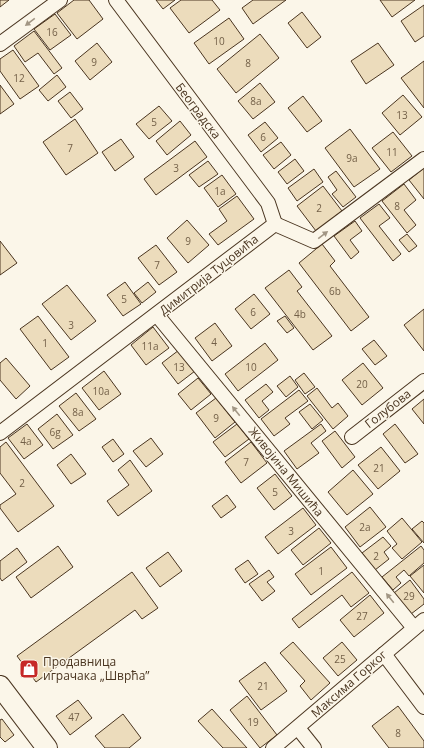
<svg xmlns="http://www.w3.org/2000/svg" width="424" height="748" viewBox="0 0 424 748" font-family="'Open Sans',sans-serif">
  <rect width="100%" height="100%" fill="#fbf6e9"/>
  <!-- building -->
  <g fill="#ecdcbc" stroke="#4a3520">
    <path d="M0 0H9L0 7Z"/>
    <path d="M74 0H89L103 19 77 39 57 13Z"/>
    <path d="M156 0H175L163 9Z"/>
    <path d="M181 0H212L220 10 189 33 170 8Z"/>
    <path d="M253 0H286L253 24 242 8Z"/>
    <path d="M380 0H415L392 17Z"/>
    <path d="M424 5V36L415 42 401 21Z"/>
    <path d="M302 12 321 37 307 48 288 23Z"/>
    <path d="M55 14 71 35 50 50 34 29Z"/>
    <path d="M229 18 244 39 209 64 194 43Z"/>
    <path d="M34 31 62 68 54 74 38 53 25 62 14 46Z"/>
    <path d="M260 34 279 58 236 93 217 69Z"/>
    <path d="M97 43 112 62 90 80 75 61Z"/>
    <path d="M378 43 394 65 366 84 351 61Z"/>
    <path d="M13 50 39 86 20 99 0 71V59Z"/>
    <path d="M424 61V108L401 78Z"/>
    <path d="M57 75 66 87 48 101 39 90Z"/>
    <path d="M260 83 275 102 253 119 238 101Z"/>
    <path d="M0 85 14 104 0 114Z"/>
    <path d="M70 92 83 109 71 118 58 101Z"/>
    <path d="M403 95 422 117 400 135 382 113Z"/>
    <path d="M303 96 322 121 307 132 288 108Z"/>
    <path d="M159 106 172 121 149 139 136 124Z"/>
    <path d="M75 119 98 153 66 175 43 142Z"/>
    <path d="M180 121 191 135 167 155 156 141Z"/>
    <path d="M265 122 278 138 261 152 248 135Z"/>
    <path d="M350 129 380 169 354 187 325 148Z"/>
    <path d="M393 132 412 156 391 172 372 148Z"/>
    <path d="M121 139 134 157 115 171 102 152Z"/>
    <path d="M195 141 207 157 156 195 144 179Z"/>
    <path d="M281 142 291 155 274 169 263 155Z"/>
    <path d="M295 159 304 171 287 184 278 172Z"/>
    <path d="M208 161 218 174 199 187 189 175Z"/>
    <path d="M424 168V199L409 180Z"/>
    <path d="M314 169 323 182 297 201 288 188Z"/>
    <path d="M336 171 356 197 343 207 332 194 337 190 328 177Z"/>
    <path d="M222 175 236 194 218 207 204 188Z"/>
    <path d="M404 184 416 200 404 210 416 225 407 233 382 201Z"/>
    <path d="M323 186 342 211 316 231 297 206Z"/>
    <path d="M237 196 254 219 218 245 209 234 227 221 219 209Z"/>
    <path d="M379 204 390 218 379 226 401 254 393 261 360 218Z"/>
    <path d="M187 220 209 245 188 263 167 238Z"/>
    <path d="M355 221 362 231 350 240 359 252 351 259 334 236Z"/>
    <path d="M407 234 417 246 409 252 399 240Z"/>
    <path d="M0 241 17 263 0 275Z"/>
    <path d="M322 244 335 261 330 266 369 317 351 331 299 263Z"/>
    <path d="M156 245 177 272 159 285 138 258Z"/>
    <path d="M289 270 302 287 297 291 332 336 313 350 265 288Z"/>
    <path d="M125 282 141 304 123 316 107 295Z"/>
    <path d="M148 282 156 292 142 303 134 293Z"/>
    <path d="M67 285 96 321 71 340 42 304Z"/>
    <path d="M254 294 270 314 251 329 235 309Z"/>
    <path d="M424 309V351L404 325Z"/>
    <path d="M38 316 69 357 51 370 20 329Z"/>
    <path d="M285 316 294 328 287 333 277 321Z"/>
    <path d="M215 323 232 346 212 361 195 338Z"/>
    <path d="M153 327 169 348 146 365 131 345Z"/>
    <path d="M374 340 387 356 375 365 362 349Z"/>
    <path d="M265 343 278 360 238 391 225 374Z"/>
    <path d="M179 350 195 371 178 384 162 363Z"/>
    <path d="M6 358 30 386 16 399 0 380V363Z"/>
    <path d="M363 363 383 388 362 405 342 380Z"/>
    <path d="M104 371 121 394 99 410 82 388Z"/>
    <path d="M304 373 315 387 305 394 295 380Z"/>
    <path d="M290 376 298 387 286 397 277 386Z"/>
    <path d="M198 378 211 394 191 410 178 394Z"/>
    <path d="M266 384 273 392 262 401 269 410 259 418 245 400Z"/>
    <path d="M317 388 332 408 338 403 348 416 333 429 307 396Z"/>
    <path d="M299 390 308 401 285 418 290 424 274 436 261 419Z"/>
    <path d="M76 393 96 419 79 431 59 406Z"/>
    <path d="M216 398 235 422 215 438 196 413Z"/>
    <path d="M424 399V424L412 409Z"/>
    <path d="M310 404 323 420 312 429 299 412Z"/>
    <path d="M57 414 73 435 53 449 38 429Z"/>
    <path d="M27 424 43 445 24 459 8 438Z"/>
    <path d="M237 424 249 439 225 457 213 442Z"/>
    <path d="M321 424 326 431 311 443 319 453 297 469 284 451Z"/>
    <path d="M395 424 418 454 405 463 383 434Z"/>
    <path d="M335 431 355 457 342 468 322 441Z"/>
    <path d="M151 438 163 454 146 467 133 451Z"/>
    <path d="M113 439 124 454 113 462 102 447Z"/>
    <path d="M6 442 54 506 18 532 0 508V505L16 494 0 473V447Z"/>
    <path d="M251 442 267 463 241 483 225 462Z"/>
    <path d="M381 447 400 471 378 489 358 465Z"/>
    <path d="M71 454 86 474 71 484 57 465Z"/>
    <path d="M130 460 152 491 118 516 107 501 129 485 118 470Z"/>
    <path d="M353 470 373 494 347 515 328 492Z"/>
    <path d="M275 474 292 496 274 510 257 488Z"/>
    <path d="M227 495 236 507 221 518 212 506Z"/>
    <path d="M370 507 386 527 360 547 345 527Z"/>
    <path d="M303 508 316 525 278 554 265 537Z"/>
    <path d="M402 518 422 542 402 559 392 548 397 544 387 531Z"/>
    <path d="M422 521 424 523V543L412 529Z"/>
    <path d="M319 528 331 543 303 565 291 550Z"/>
    <path d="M383 537 391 546 384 552 389 559 375 570 362 553Z"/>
    <path d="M58 546 73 567 31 598 16 577Z"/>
    <path d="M421 546 424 550V563L409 576 404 570 396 577 401 583 393 590 382 577Z"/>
    <path d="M331 547 347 568 311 595 295 574Z"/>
    <path d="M17 548 27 562 2 581 0 578V561Z"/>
    <path d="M168 552 182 571 160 587 146 568Z"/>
    <path d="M248 560 258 574 245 583 235 569Z"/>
    <path d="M424 565V593L410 576Z"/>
    <path d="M269 570 274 577 267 582 275 591 262 601 249 584Z"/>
    <path d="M132 572 158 608 142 619 135 610 36 682 17 656Z"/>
    <path d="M352 572 369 593 351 607 342 595 299 628 292 619Z"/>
    <path d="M410 580 424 599V604L411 614 394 593Z"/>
    <path d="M370 595 384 613 354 637 340 620Z"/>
    <path d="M293 642 330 683 311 700 300 686 305 681 280 653Z"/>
    <path d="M342 642 357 660 338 676 323 658Z"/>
    <path d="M265 662 287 691 261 710 239 681Z"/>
    <path d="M247 696 277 735 260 748 230 710Z"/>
    <path d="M78 700 92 718 70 735 56 716Z"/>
    <path d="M398 706 424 741V748H389L372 726Z"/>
    <path d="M212 709 247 748H223L198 721Z"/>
    <path d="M123 714 141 738 129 748H105L95 736Z"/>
    <path d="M2 719 14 735 5 742 0 737V720Z"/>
  </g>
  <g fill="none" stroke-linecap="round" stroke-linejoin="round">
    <!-- street casing -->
    <g stroke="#4a3520" stroke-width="16">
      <g id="street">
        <path d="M116 0 268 203 275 224"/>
        <path d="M0 44 60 0"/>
        <path d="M275 224 314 241 424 159"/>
        <path d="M157 315 414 628"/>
        <path d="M0 433 275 224"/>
        <path d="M352 437 424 381"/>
        <path d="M384 654 424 707"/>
        <path d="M298 728 314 748"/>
        <path d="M273 748 424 620"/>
      </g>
    </g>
    <!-- secondary casing -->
    <g stroke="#4a3520" stroke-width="22">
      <path id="secondary" d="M0 686 47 748"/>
    </g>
    <!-- street -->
    <use href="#street" stroke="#fbf6e9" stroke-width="14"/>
    <!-- secondary -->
    <use href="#secondary" stroke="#fbf6e9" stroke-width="20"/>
  </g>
  <!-- one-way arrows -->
  <defs><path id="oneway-solid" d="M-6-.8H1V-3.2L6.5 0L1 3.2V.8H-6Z"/></defs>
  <g fill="#a29684">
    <use href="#oneway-solid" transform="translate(30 22) rotate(143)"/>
    <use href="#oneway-solid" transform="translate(323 235) rotate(-37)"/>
    <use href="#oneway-solid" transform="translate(236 411) rotate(-129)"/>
    <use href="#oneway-solid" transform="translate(390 598) rotate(-129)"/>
  </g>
  <!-- icons -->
  <defs>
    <g id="shop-square" transform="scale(1)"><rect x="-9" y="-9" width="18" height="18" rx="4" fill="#c62828" stroke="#fbf6e9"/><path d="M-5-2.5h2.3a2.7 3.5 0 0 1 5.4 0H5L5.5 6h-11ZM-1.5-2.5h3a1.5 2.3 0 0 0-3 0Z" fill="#fff"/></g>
  </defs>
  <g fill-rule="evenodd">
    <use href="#shop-square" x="29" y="669"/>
  </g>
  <g text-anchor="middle" stroke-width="3" stroke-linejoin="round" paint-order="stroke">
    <!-- number labels -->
    <g font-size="10" fill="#725f47">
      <text x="52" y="36">16</text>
      <text x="219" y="45">10</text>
      <text x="94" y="66">9</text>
      <text x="248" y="67">8</text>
      <text x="19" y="82">12</text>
      <text x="256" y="105">8a</text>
      <text x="402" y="119">13</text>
      <text x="154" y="126">5</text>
      <text x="263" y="141">6</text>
      <text x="70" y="152">7</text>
      <text x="392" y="156">11</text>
      <text x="352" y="162">9a</text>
      <text x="176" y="172">3</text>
      <text x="220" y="195">1a</text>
      <text x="397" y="210">8</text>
      <text x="319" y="212">2</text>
      <text x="188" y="245">9</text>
      <text x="157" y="269">7</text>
      <text x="335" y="295">6b</text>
      <text x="124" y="303">5</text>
      <text x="253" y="316">6</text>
      <text x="300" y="318">4b</text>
      <text x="71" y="329">3</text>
      <text x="214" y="346">4</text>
      <text x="45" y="347">1</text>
      <text x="150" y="350">11a</text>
      <text x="179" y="371">13</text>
      <text x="251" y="371">10</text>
      <text x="362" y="388">20</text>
      <text x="101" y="395">10a</text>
      <text x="78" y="416">8a</text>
      <text x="216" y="422">9</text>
      <text x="55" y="436">6g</text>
      <text x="26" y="445">4a</text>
      <text x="246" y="466">7</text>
      <text x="379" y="472">21</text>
      <text x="22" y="487">2</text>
      <text x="275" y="496">5</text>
      <text x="365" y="531">2a</text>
      <text x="291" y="535">3</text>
      <text x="376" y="560">2</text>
      <text x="321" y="575">1</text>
      <text x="409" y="600">29</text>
      <text x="362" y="620">27</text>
      <text x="340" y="663">25</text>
      <text x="263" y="690">21</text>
      <text x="74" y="721">47</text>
      <text x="253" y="726">19</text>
      <text x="398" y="737">8</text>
    </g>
    <!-- street labels -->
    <g font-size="12" fill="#4a3520" stroke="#fbf6e9">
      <text transform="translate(198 111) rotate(53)" y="4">Београдска</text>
      <text transform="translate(209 275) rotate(-38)" y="4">Димитрија Туцовића</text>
      <text transform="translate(388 409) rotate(-38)" y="4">Голубова</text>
      <text transform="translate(286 472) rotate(51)" y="4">Живојина Мишића</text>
      <text transform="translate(349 684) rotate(-41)" y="4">Максима Горког</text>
    </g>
    <!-- poi labels -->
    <g font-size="12" fill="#4a3520" stroke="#fbf6e9" text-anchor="start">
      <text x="43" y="666">Продавница<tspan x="43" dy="14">играчака „Шврћа”</tspan></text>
    </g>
  </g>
</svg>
